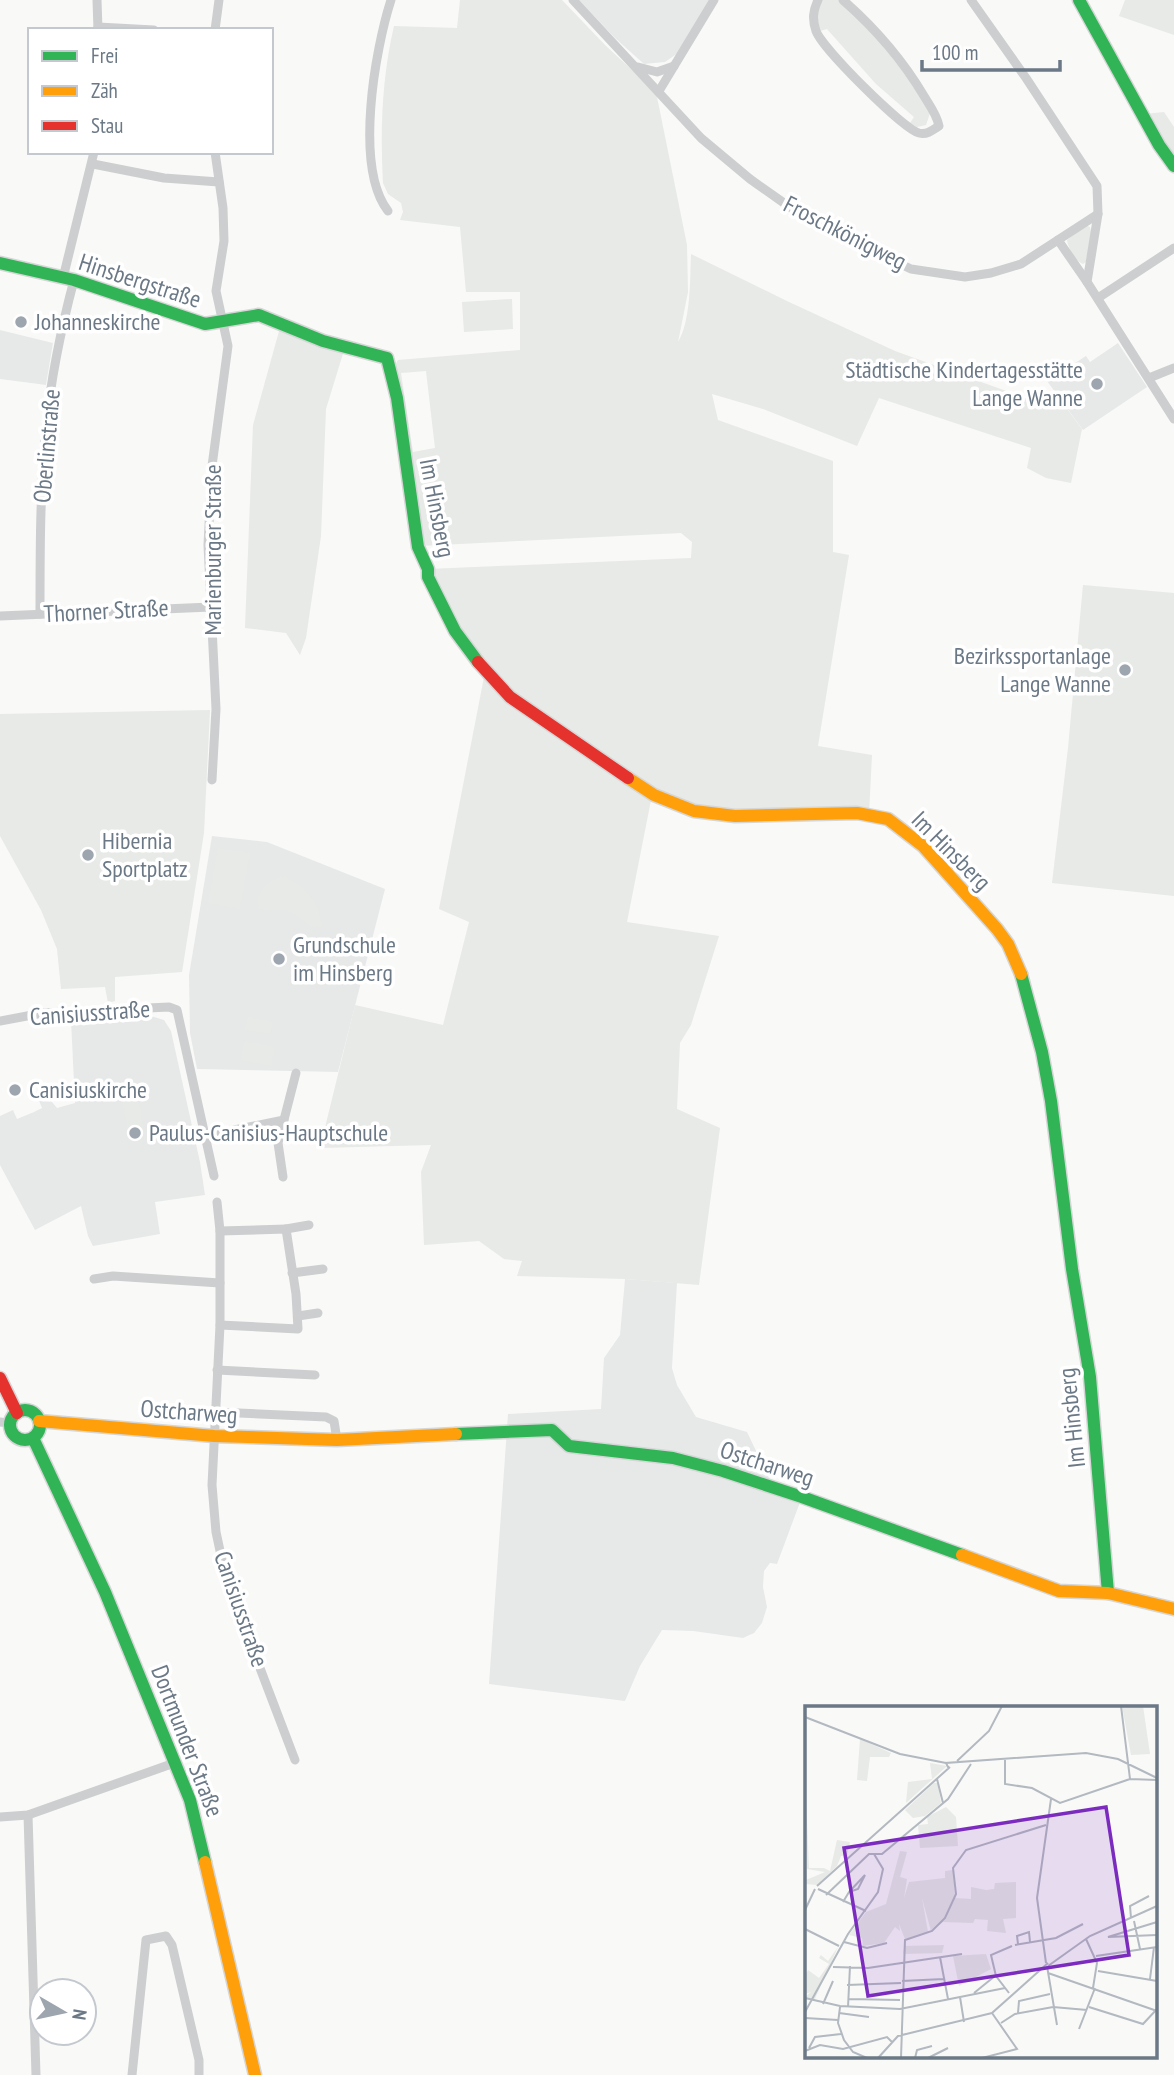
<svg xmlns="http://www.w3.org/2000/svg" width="1174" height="2075" viewBox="0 0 1174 2075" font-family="'PT Sans Narrow',sans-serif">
  <rect width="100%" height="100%" fill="#f9f9f8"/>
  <!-- built -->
  <g fill="#e7e9e9">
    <path d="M579 0H711L678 53 665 62 644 64 615 38Z"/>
    <path d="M0 330 53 343 46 385 0 379Z"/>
    <path d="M1118 343 1147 387 1083 430 1047 381 1086 356 1090 362Z"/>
    <path d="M212 836 267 842 385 889 338 1072 197 1069 190 1033 189 975Z"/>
    <path d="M151 1016 164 1020 171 1031 200 1162 205 1195 155 1202 160 1234 93 1246 88 1236 81 1206 35 1230 0 1165V1116L13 1110 17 1119 34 1112 42 1108 38 1098 46 1095 57 1108 75 1103 71 1021Z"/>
    <path d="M625 1279 677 1283 672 1368 677 1385 696 1417 747 1432 773 1486 802 1497 777 1564 770 1563 764 1571 763 1587 767 1607 762 1623 754 1633 743 1638 693 1631 662 1630 640 1666 625 1701 489 1684 508 1414 601 1409 604 1358 620 1335Z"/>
  </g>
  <!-- green -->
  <g fill="#e7eae6" fill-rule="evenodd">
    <path d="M460 0H562L606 46 656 92 687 245 688 292 678 342C691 321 690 279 691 254L789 302 895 351 1042 404 1043 397 1054 391 1082 429 1071 483 1046 478 1027 468 1031 448 879 398 857 446 763 409 712 394 718 420 833 461V552L849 555 818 746 872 755 869 814 735 816 652 795 627 922 719 936 691 1025 680 1043 677 1109 720 1128 699 1285 625 1279 517 1276 522 1261 504 1259 479 1241 424 1245 421 1172 431 1145 320 1148 355 1005 443 1025 469 922 439 909 485 672 455 631 428 569 691 558 692 542 681 533 419 546 391 373 398 360 520 350V292H466L460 227 400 220 403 212 401 203 388 194 383 183C380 129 382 78 394 26L457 28ZM426 371 435 448 413 452 401 373Z"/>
    <path d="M822 0H840C875 34 905 71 930 113L926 125 917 127 910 123 914 117 876 84 827 29 820 31 816 17Z"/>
    <path d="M1125 0H1174V35L1119 16Z"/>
    <path d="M1164 112 1174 127V163L1144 114Z"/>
    <path d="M1085 225 1090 227 1091 232 1086 262 1083 264C1075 261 1068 248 1067 240Z"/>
    <path d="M512 299 513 329 464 332 462 302Z"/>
    <path d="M281 324 345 347 326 409 321 536 306 638 300 655 286 633 245 628 253 425Z"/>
    <path d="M1083 585 1174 593V896L1052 883 1068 748Z"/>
    <path d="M210 710 204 833 182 972 115 977V1001L108 1003 105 987 61 989 57 949 41 910 0 836V714Z"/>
    <path d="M218 848 250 853 240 909 208 903Z"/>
    <path d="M285 876C305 888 321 902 322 927 308 928 303 920 292 913 283 907 271 912 259 909 254 891 268 880 285 876Z"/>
    <path d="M248 1017 273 1022 270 1034 245 1030Z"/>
    <path d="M244 1041 275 1047 271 1066 241 1060Z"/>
    <path d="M136 1087 144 1129 128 1132 120 1090Z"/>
  </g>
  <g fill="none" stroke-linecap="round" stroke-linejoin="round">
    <!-- fast casing -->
    <g stroke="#d6d6d7" stroke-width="15">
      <g id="fast">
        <path d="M1079 0 1159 145 1174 166"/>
        <path d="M0 263 74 280 205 324 259 315 323 341 387 358 397 398 418 547 428 569V577L455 631 478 662"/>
        <path d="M1021 974 1042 1052 1051 1101 1072 1269 1090 1377 1108 1593"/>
        <circle cx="25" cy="1425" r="15"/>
        <path d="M456 1434 552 1430 569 1446 673 1458 723 1471 802 1497 962 1555"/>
        <path d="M33 1438 105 1592 190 1800 205 1862"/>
      </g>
    </g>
    <!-- slow casing -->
    <g stroke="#d6d6d7" stroke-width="15">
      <g id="slow">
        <path d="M628 778 654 795 694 811 735 816 857 813 888 819 923 846 997 929 1008 944 1021 974"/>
        <path d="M39 1421 214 1436 337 1440 456 1434"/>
        <path d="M962 1555 1059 1591 1108 1593 1174 1609"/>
        <path d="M205 1862 255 2075"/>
      </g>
    </g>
    <!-- jam casing -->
    <g stroke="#d6d6d7" stroke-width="15">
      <g id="jam">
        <path d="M478 662 510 697 628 778"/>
        <path d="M0 1378 17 1413"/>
      </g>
    </g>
    <!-- street -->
    <g stroke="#cdcecf" stroke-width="9">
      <path d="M97 0 98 30"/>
      <path d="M573 0 701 138 750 179 791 208 831 231 911 269 965 277 991 273 1021 264 1098 214"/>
      <path d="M818 0C813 11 812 19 816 31 822 48 902 128 919 133 927 135 933 130 939 126 937 115 930 106 924 96 902 59 875 28 843 0"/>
      <path d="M971 0 1026 78 1097 186 1098 214 1087 282 1174 419"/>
      <path d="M98 27 154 30"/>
      <path d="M215 30 219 0"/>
      <path d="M638 67 657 72 674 66"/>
      <path d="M659 91 714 0"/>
      <path d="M93 164 164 178 219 182"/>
      <path d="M388 211C354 167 375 50 391 0"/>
      <path d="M1058 240 1087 282"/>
      <path d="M63 278 94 152"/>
      <path d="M1098 298 1174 248"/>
      <path d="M1149 378 1174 368"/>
      <path d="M40 614C40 552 40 490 46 427 51 378 61 329 74 280"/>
      <path d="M0 616 211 607"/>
      <path d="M212 780 216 709 208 545 212 466 228 346 216 291 224 241 223 208 215 152"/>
      <path d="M0 1021 43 1013 169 1007 177 1010 214 1176"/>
      <path d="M204 1136 284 1120"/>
      <path d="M283 1177 278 1143 296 1073"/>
      <path d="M217 1202 220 1231V1325L212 1485 216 1532 226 1579 295 1760"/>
      <path d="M286 1229 309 1225"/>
      <path d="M220 1231 286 1229 296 1294 298 1329 220 1325"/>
      <path d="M292 1273 323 1269"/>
      <path d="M94 1279 113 1276 220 1283"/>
      <path d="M298 1316 318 1313"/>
      <path d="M217 1370 315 1375"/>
      <path d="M215 1412 326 1417 334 1421 337 1440"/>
      <path d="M0 1422 10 1423"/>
      <path d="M28 1815 36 2075"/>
      <path d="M0 1817 28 1815 177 1762"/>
      <path d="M132 2075 146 1940 166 1936 172 1945 199 2060V2075"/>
    </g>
    <!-- fast -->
    <use href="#fast" stroke="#30b455" stroke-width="12"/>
    <!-- slow -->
    <use href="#slow" stroke="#ff9f0a" stroke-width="12"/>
    <!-- jam -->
    <use href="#jam" stroke="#e5322d" stroke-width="12"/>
  </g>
  <!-- markers -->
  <g fill="#9da5ae" stroke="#fff" stroke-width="2.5">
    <circle cx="21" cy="322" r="7"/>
    <circle cx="1097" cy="384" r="7"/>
    <circle cx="1125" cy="670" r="7"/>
    <circle cx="88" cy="855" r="7"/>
    <circle cx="279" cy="959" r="7"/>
    <circle cx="15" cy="1090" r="7"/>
    <circle cx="135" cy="1133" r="7"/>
  </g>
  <g text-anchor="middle" stroke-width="7" stroke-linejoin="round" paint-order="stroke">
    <!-- street labels -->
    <g font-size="24" fill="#6b7886" stroke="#fff">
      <text transform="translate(845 233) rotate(27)" y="8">Froschkönigweg</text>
      <text transform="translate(140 281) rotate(18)" y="8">Hinsbergstraße</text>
      <text transform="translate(47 446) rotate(-85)" y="8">Oberlinstraße</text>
      <text transform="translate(437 508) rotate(79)" y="8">Im Hinsberg</text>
      <text transform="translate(213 550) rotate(-90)" y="8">Marienburger Straße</text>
      <text transform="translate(106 611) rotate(-3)" y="8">Thorner Straße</text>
      <text transform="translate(951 851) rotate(45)" y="8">Im Hinsberg</text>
      <text transform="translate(90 1013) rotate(-4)" y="8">Canisiusstraße</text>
      <text transform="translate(189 1412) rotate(4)" y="8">Ostcharweg</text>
      <text transform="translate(1072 1418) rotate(-96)" y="8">Im Hinsberg</text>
      <text transform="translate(767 1464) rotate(18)" y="8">Ostcharweg</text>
      <text transform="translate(241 1609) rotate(71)" y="8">Canisiusstraße</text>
      <text transform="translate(187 1741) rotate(69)" y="8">Dortmunder Straße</text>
    </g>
    <!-- poi labels -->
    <g font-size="24" fill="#6b7886" stroke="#fff" text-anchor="start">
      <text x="35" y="330">Johanneskirche</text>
      <text x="1083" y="378" text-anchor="end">Städtische Kindertagesstätte<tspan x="1083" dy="28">Lange Wanne</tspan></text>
      <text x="1111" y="664" text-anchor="end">Bezirkssportanlage<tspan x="1111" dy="28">Lange Wanne</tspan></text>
      <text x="102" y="849">Hibernia<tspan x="102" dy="28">Sportplatz</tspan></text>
      <text x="293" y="953">Grundschule<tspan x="293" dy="28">im Hinsberg</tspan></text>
      <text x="29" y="1098">Canisiuskirche</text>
      <text x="149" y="1141">Paulus-Canisius-Hauptschule</text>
    </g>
  </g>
  <!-- overview -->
  <g transform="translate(805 1706)">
    <rect width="352" height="352" fill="#f9f9f8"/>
    <path d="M317 0H338L345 48 326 49ZM55 33 86 47 84 51H65L62 75 52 74ZM125 57 142 60 101 97 103 76 127 73ZM0 69 4 162H19L25 165 32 134 45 136 42 149 36 150 32 160 12 179 1 178V174L20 166 2 163ZM129 77H133L136 97 120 110 108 112 100 104ZM141 101 151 111 153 140 115 142 113 119 123 118 122 111ZM95 145 102 146 95 171 102 173 99 192 104 176 140 172V165L148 164 150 192 166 193V181L181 184 189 183 190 177 211 176V212L198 213 201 227 182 225 183 214 170 213 168 217 138 216 126 225 117 192 123 226 100 233 94 218 95 225 90 221 79 237 58 240 57 232 44 229 61 206 81 198ZM139 239 137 247 98 248 99 240ZM33 241 9 295 0 291 6 286 0 288 1 268 3 264 14 272 24 258 14 252 16 249 23 255ZM181 248 186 263 154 280 148 250Z" fill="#e7eae6"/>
    <path fill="none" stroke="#b3b9c0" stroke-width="2" d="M0 11 95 48 141 57M200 54V78L227 82 255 97 325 73 316 0M152 55 184 25 197 0M144 63 141 57 281 47 313 53 352 72M132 73 138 97M325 73 352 74M12 180 145 61M13 183 61 205M21 189 64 148H77L143 93 166 58M38 196 44 186 53 183 60 169 44 186M0 204 10 183M326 212 325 200 344 190M329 215 335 243M352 216 303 231 352 229M0 223 34 240M281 233 292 257 288 282M39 236 62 242 82 237M213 238 212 230 224 226 225 236M210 239 251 232 278 218M291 250 352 241M135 251 143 293M241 257 232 192 246 93M242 260 252 319M243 260 285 230 352 200M28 261 63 262 157 248M293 265 352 275M243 267 352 305M345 273 349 241M97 275 139 273M42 279 96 277M169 287 190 270M204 287 191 270 186 249 207 240M155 291 159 316M0 292 35 300 95 303 200 282M44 293 95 294M18 298 28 275M35 301 33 317 39 334 48 346 62 352M43 301 45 260M284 301 338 318 352 303M0 306 43 228 73 186 78 163 69 148M34 307 64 311M213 307 214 295 245 288M0 312 33 314M196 317 210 308 248 301 282 304M274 323 290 282M4 342 10 331 36 328M0 345 15 339 38 343 82 331 87 336M73 352 93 330 187 307M96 352 100 234 127 225 140 212 151 188 148 162 161 144 241 119M110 352 112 344 127 340M123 352 143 342M177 352 212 343 187 307 243 257"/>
    <path fill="#7b2cbf" fill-opacity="0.15" stroke="#7b2cbf" stroke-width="3.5" d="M301 101 324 249 63 290 39 142Z"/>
    <rect width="352" height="352" fill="none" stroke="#6b7886" stroke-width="3.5"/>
  </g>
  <!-- legend -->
  <rect x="28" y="28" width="245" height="126" fill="#ffffff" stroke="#c4c9cf" stroke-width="2"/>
  <rect x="42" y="51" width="35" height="10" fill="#30b455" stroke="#c4c9cf" stroke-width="2"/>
  <text x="91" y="63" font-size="21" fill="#6b7886">Frei</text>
  <rect x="42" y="86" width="35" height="10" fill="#ff9f0a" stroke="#c4c9cf" stroke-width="2"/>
  <text x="91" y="98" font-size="21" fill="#6b7886">Zäh</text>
  <rect x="42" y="121" width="35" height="10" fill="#e5322d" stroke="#c4c9cf" stroke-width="2"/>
  <text x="91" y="133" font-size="21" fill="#6b7886">Stau</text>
  <!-- north arrow -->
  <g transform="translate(63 2012) rotate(99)"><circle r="33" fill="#ffffff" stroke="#c4c9cf" stroke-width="2"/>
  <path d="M0-5L12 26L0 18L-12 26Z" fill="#9da5ae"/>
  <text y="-10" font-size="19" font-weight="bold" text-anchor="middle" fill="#6b7886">N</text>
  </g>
  <!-- scale -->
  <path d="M922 60v10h138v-10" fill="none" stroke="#6b7886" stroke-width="3.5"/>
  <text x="932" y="60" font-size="21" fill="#6b7886" stroke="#ffffff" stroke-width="5" paint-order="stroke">100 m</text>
</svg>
